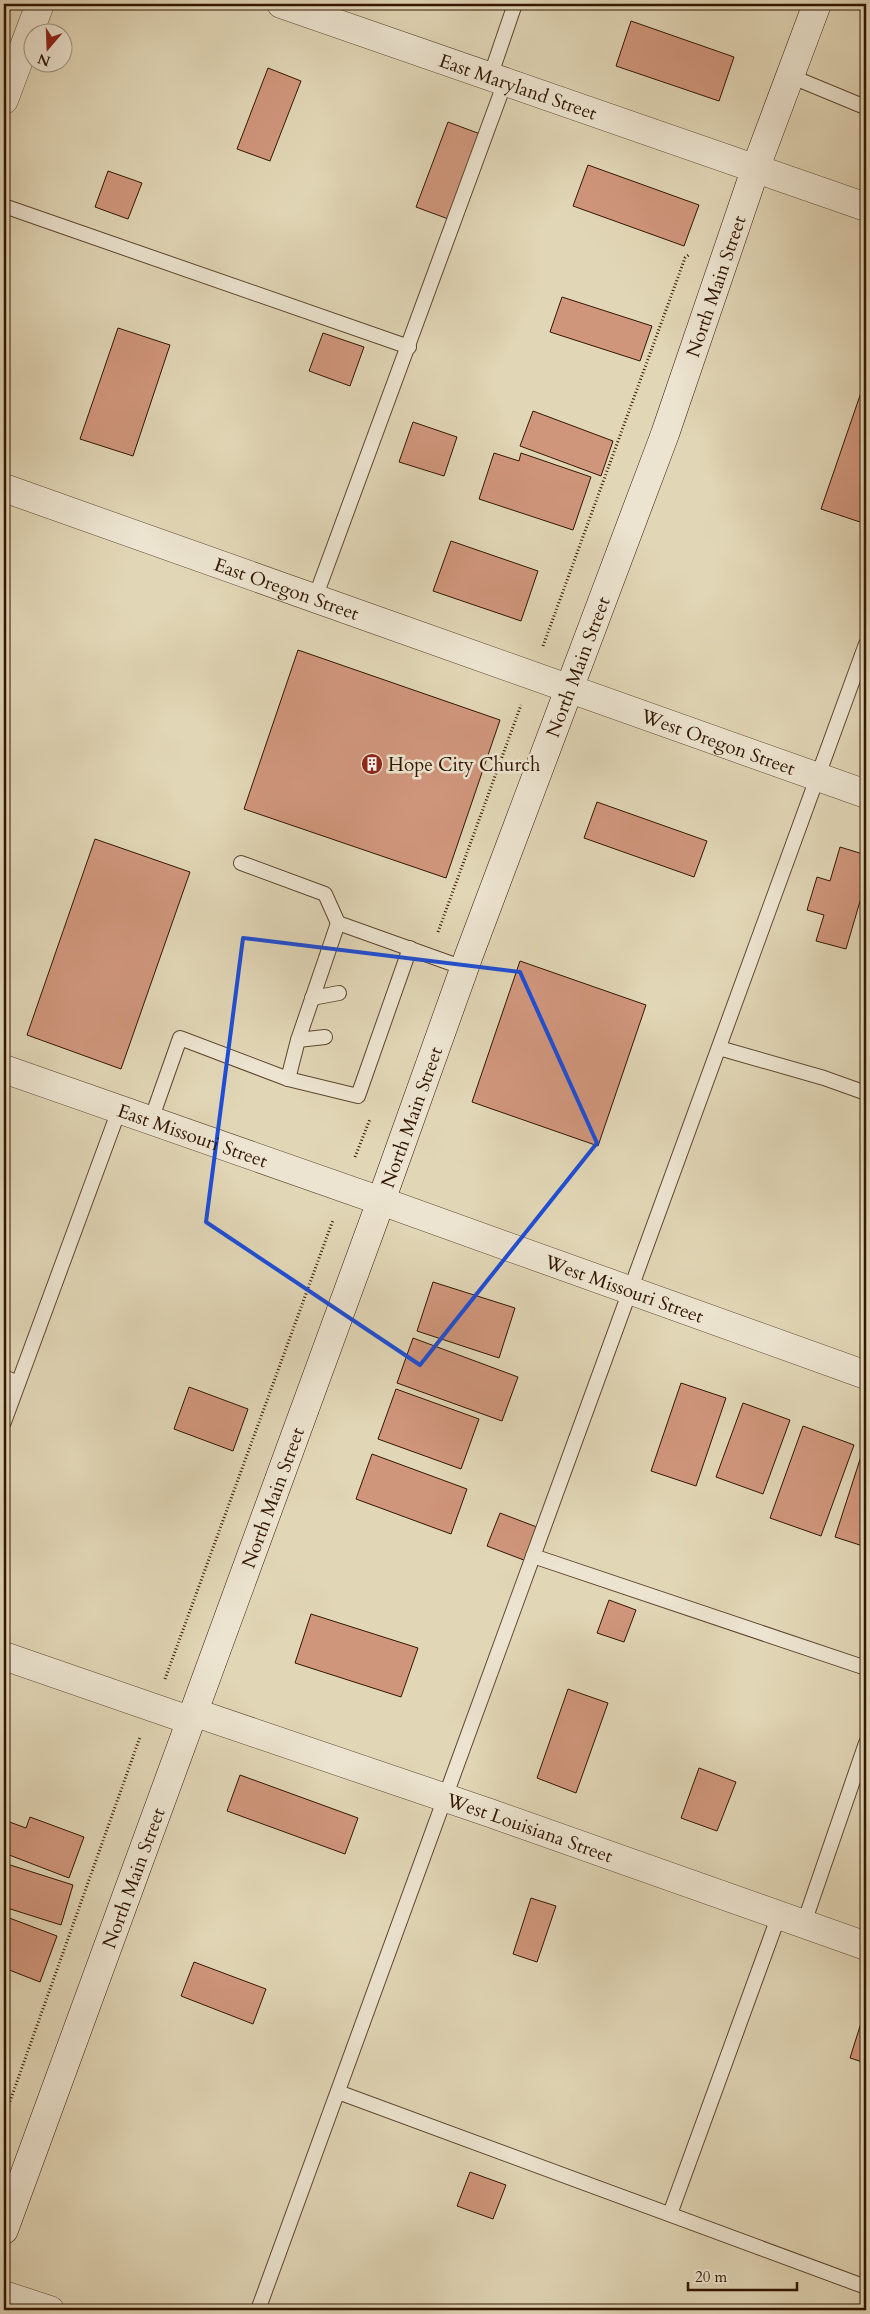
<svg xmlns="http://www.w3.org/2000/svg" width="870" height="2314" viewBox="0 0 870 2314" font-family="Cardo,serif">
  <rect width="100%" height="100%" fill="#e1d6b6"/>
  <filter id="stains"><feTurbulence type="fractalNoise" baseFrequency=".004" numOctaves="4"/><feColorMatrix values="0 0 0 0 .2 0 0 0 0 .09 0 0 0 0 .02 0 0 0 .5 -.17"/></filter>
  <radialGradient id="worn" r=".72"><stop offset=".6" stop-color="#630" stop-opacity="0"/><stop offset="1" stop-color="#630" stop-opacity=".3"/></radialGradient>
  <!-- building -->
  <g fill="#d0967c" stroke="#331600">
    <path d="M631 21 734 57 719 101 616 66Z"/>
    <path d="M268 68 301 81 270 161 237 149Z"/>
    <path d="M448 122 483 135 451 220 416 207Z"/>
    <path d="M588 165 699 205 684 246 573 206Z"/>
    <path d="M108 171 142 183 128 219 95 207Z"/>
    <path d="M562 297 652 326 640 361 550 332Z"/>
    <path d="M118 328 170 345 133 456 80 439Z"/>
    <path d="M323 333 364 347 350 386 309 371Z"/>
    <path d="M866 378V524L821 509Z"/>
    <path d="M533 411 613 441 601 476 520 446Z"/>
    <path d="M413 422 457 437 444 476 399 462Z"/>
    <path d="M494 453 519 461 521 453 591 477 573 530 479 499Z"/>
    <path d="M451 541 538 571 521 621 433 591Z"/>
    <path d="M298 650 500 720 446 878 244 809Z"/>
    <path d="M597 802 707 841 694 877 584 838Z"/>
    <path d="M95 839 190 872 121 1069 27 1035Z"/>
    <path d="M840 847 866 855V881L846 949 816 941 824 915 807 910 817 877 830 881Z"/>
    <path d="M520 961 646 1005 598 1146 472 1102Z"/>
    <path d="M433 1282 515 1308 499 1358 417 1331Z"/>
    <path d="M413 1338 518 1377 502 1421 397 1383Z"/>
    <path d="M681 1383 726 1398 696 1486 651 1471Z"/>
    <path d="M189 1387 248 1409 233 1451 174 1429Z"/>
    <path d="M396 1389 479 1419 461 1469 378 1439Z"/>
    <path d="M743 1403 790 1420 763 1494 716 1477Z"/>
    <path d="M803 1426 854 1445 821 1536 770 1518Z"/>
    <path d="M864 1447 866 1448V1547L835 1537Z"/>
    <path d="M372 1454 467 1489 451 1534 356 1499Z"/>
    <path d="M500 1513 542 1529 529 1562 487 1546Z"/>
    <path d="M609 1600 636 1610 624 1642 597 1633Z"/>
    <path d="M311 1614 418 1648 401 1697 295 1663Z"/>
    <path d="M568 1689 608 1703 576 1793 537 1778Z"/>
    <path d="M699 1768 736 1782 717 1831 681 1818Z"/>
    <path d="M240 1775 358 1818 345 1854 227 1811Z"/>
    <path d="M30 1817 84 1837 69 1878 4 1853V1820L26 1828Z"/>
    <path d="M4 1863 73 1885 61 1925 4 1907Z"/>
    <path d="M531 1898 556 1906 537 1962 513 1954Z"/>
    <path d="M4 1916 57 1936 40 1982 4 1968Z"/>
    <path d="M194 1962 266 1989 253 2024 181 1996Z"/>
    <path d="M866 2007V2063L850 2058Z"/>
    <path d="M470 2172 506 2185 493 2219 457 2206Z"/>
  </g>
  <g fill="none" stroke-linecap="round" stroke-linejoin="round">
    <!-- lane casing -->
    <g stroke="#5e462e" stroke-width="16">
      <g id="lane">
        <path d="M790 76 865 107 866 102"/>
        <path d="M490 77 515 4"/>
        <path d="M4 206 409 347"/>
        <path d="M315 598 505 82"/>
        <path d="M241 863 325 894 338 923 464 968"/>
        <path d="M312 998 339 993"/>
        <path d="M298 1040 325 1037"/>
        <path d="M719 1048 824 1078 866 1093"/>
        <path d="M288 1079 298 1040 338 923"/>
        <path d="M151 1120 180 1038 288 1079 358 1096 410 948"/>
        <path d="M4 1377 18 1383"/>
        <path d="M4 1422 119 1110"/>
        <path d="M533 1556 866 1668"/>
        <path d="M804 1923 866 1743"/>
        <path d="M338 2092 866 2287"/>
        <path d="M670 2214 779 1915"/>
        <path d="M258 2310 866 644"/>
      </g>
    </g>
    <!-- street casing -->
    <g stroke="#5e462e" stroke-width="29">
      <g id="street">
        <path id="s1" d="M281 4 866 207"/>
        <path d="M4 100 40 4"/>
        <path id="s2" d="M4 488 866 794"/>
        <path id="s3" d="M4 1069 381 1201 866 1375"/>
        <path d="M4 1656 189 1720"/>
        <path id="s4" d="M193 1712 490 1813 866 1946"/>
        <path d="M4 2295 50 2310"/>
      </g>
    </g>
    <!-- secondary casing -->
    <g stroke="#331600" stroke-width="29">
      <g id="secondary">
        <path id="s5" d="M4 2230 381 1201 469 955 665 434 756 167 817 4"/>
      </g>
    </g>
    <!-- path -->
    <g stroke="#331600" stroke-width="3" stroke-dasharray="1 2.5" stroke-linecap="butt">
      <path d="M543 646 685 258 690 254"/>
      <path d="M438 932 521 705"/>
      <path d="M355 1157 370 1119"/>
      <path d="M165 1679 333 1220"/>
      <path d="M4 2118 140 1737"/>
    </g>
    <!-- lane -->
    <use href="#lane" stroke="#ece4d0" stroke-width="14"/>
    <!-- street -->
    <use href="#street" stroke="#ece4d0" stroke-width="28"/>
    <!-- secondary -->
    <use href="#secondary" stroke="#ece4d0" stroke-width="28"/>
  </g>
  <!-- marked area -->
  <path fill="none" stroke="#1d4ed8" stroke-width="4" stroke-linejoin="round" d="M243 938 520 972 597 1143 420 1365 206 1222Z"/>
  <!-- icons -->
  <defs>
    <g id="building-disc" transform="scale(1.125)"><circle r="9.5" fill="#8f2418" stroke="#ece4d0"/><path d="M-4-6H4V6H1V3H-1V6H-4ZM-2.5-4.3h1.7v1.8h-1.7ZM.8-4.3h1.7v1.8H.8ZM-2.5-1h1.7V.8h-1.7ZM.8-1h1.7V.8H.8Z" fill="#fff"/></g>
  </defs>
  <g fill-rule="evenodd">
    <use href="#building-disc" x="372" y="764"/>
  </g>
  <g text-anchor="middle" stroke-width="5" stroke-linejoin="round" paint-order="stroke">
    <!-- street labels -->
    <g font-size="19" fill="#331600" stroke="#ece4d0">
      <text dy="7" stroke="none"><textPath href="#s1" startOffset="251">East Maryland Street</textPath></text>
      <text dy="7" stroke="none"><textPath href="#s5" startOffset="2070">North Main Street</textPath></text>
      <text dy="7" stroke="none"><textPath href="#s2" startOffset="300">East Oregon Street</textPath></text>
      <text dy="7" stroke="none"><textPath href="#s5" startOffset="1665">North Main Street</textPath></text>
      <text dy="7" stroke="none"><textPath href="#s2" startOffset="758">West Oregon Street</textPath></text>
      <text dy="7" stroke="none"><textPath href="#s5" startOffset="1185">North Main Street</textPath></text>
      <text dy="7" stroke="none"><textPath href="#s3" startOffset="200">East Missouri Street</textPath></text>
      <text dy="7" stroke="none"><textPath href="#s3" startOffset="658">West Missouri Street</textPath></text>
      <text dy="7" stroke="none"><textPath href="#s5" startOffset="780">North Main Street</textPath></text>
      <text dy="7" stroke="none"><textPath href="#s4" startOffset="356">West Louisiana Street</textPath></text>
      <text dy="7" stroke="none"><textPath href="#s5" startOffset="375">North Main Street</textPath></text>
    </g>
    <!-- poi labels -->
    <g font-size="19" fill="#331600" stroke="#ece4d0" text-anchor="start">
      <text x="388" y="771">Hope City Church</text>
    </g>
  </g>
  <!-- margin -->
  <rect width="870" height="2314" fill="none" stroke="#e1d6b6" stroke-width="20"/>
  <rect x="5" y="5" width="860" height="2304" fill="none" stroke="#331600" stroke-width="2.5"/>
  <rect x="10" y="10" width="850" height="2294" fill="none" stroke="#331600"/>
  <!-- north arrow -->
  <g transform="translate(48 48) rotate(199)"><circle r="24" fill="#ece4d0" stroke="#a2927d"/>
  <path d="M0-4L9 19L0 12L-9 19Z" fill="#8f2418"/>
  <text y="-8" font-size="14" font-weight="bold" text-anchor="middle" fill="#331600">N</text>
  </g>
  <!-- scale -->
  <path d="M688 2282v8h109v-8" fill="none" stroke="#331600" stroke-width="2.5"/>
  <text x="695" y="2282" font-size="15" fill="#331600" stroke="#ece4d0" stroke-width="4" paint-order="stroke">20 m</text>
  <rect width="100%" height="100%" filter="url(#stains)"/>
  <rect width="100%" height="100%" fill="url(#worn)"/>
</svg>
